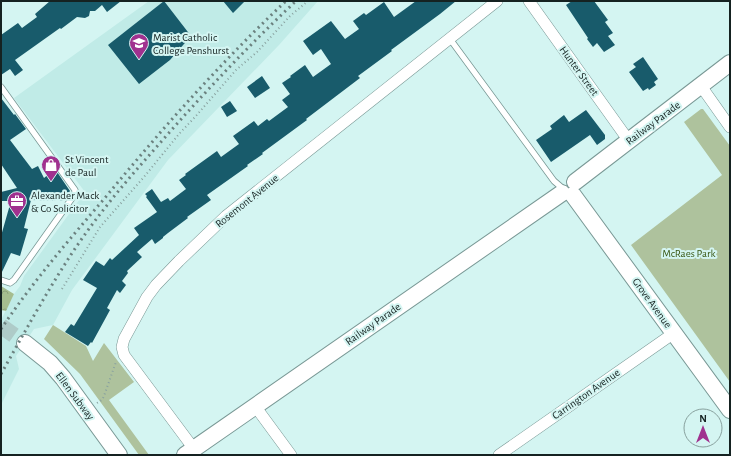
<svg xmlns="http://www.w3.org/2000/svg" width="731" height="456" font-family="'Alegreya Sans',sans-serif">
<defs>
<pattern id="forest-crowns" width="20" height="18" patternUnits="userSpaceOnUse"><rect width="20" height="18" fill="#a5bd8f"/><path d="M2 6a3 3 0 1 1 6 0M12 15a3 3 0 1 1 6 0" fill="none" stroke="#8da27b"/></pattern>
</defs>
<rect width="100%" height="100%" fill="#d4f5f2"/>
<!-- built -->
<path fill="#c0ebe7" d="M149,1H318L279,45L168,160L72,290L53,325L34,329L16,356L19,369L1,405V320L14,294L20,286L24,276L85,192L14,98Z"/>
<!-- forest -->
<path fill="url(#forest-crowns)" d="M1,286L14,294L6,311L1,310Z"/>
<!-- park -->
<path fill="#aec29d" d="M701,109H703L730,146V382L631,245L722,175L684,122Z
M53,325L86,346L93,361L104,343L134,382L109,400L149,455H139L80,374L44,339Z"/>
<!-- building -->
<path fill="#185b6b" d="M50,1H121L107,12L102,5L95,11H90L89,16L85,18L77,17L61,29L60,28L15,60L23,70L15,76L10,69L1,75V35L18,23L22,28L37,17L35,14Z
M164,1L191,36L170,60L139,84L108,45Z
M223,1H245L233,13Z
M416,1H456L440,14L391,50L392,51L358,76L360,78L306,119L307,120L262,153L263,154L247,165L248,166L207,195L211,200L187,217L188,218L168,233L163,237V238L155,244L152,239L137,252L142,257L127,271L128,273L122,281L126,285L120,293L117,290L107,308L110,310L92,343L91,342L88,346L65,332L71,324L74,326L97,288L83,280L96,261L104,266L110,258L112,260L139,235L134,228L157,212L146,197L147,196L145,194L152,189L161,202L168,198L170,201L186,189L179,180L186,175L185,174L217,151L221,157L239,144L233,136L254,121L258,126L267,119L269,121L288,107L282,100L290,94L282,83L291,77L290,76L305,65L313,77L331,64L321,49L313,55L303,41L331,21L345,39L359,29L353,21L364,13L366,15L384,2L394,17Z
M572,1H594L608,20L605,22L613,33L608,36L615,45L604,52L597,43L593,47L587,39L588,38L566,5Z
M643,57L658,79L654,82L656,85L649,90L648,88L643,91L629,72L636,67L633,64Z
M262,76L270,88L255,98L247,87Z
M1,98L14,115L15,114L26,129L10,140L32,169L38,166L44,178L55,169L70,191L63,201L31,200L24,228L28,229L20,256L11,253L1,274V236L11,201H1V192L17,188L1,164Z
M230,101L237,111L227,117L221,107Z
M586,110L605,135V139L597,145L590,135L551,162L536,140L552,129L550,126L564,115L569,122Z"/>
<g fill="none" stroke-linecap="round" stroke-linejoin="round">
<!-- secondary-tunnel -->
<path stroke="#aecbc8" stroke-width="16" stroke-dasharray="16 8" stroke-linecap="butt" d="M1,326L25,343"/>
<!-- lane casing -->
<g stroke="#799895" stroke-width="7">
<path id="lane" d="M450,39L554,181L561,187
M1,87L75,190V194L14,280L10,283L1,280"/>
</g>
<!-- street casing -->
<g stroke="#799895" stroke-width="12">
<path id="street" d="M529,1L629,141
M701,86L730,127
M255,406L291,455
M194,449L124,355L122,347L124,339L147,297L156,285L179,261L226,216L497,1
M499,455L674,333"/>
</g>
<!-- secondary casing -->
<g stroke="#799895" stroke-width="18">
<path id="secondary" d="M575,182L730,63
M573,195L730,410
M25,343L50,363L63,378L119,455
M185,455L562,193"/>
</g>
<!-- path -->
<path stroke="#88a19f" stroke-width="2" stroke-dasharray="1 3" stroke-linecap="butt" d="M62,289L100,227L144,177L179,134L195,117L236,70L257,52L290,16L308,1
M97,403L102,400L104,396L116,362"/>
<!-- lane -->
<use href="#lane" stroke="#fff" stroke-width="5.5"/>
<!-- street -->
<use href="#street" stroke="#fff" stroke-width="11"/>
<!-- secondary -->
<use href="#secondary" stroke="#fff" stroke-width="16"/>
<!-- rail -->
<path stroke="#6b817f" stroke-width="3" stroke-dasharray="2 4" stroke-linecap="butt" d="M1,329C32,283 68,241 104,199C161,130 221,62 286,1
M1,374C22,337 42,300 65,264C92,221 126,181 160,143C203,94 248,46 296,1"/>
</g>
<!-- icons -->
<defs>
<g id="school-pin" transform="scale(1)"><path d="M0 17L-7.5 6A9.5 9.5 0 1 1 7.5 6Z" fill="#a0318f" stroke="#d4f5f2"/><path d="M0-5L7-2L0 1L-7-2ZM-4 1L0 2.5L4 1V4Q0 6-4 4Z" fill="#fff"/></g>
<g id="shop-pin" transform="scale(1)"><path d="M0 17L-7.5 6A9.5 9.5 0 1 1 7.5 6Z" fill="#a0318f" stroke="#d4f5f2"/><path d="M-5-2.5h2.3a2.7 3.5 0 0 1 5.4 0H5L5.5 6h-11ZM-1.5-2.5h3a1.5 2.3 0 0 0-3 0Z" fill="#fff"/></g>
<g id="office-pin" transform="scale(1)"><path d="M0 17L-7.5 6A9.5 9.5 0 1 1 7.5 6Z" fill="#a0318f" stroke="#d4f5f2"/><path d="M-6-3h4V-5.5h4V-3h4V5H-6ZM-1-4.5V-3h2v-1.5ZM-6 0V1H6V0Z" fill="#fff"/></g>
</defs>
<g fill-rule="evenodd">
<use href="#school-pin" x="139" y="43"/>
<use href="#shop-pin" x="51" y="165"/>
<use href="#office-pin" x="17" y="201"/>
</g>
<g text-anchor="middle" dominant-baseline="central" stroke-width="4" stroke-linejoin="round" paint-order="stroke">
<!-- poi labels -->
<g font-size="11" fill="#152221" stroke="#d4f5f2" text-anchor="start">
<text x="153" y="37">Marist Catholic<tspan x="153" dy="13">College Penshurst</tspan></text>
<text x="65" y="159">St Vincent<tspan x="65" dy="13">de Paul</tspan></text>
<text x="31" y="195">Alexander Mack<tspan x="31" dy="13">&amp; Co Solicitor</tspan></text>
</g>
<!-- street labels -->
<g font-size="11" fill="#152221" stroke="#d4f5f2">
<text transform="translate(579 71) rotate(54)">Hunter Street</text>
<text transform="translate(653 123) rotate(-37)">Railway Parade</text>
<text transform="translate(247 201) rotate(-39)">Rosemont Avenue</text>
<text transform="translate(652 303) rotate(54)">Grove Avenue</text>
<text transform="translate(373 324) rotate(-35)">Railway Parade</text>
<text transform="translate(586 394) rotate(-35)">Carrington Avenue</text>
<text transform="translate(75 396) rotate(53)">Ellen Subway</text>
</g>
<!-- park labels -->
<g font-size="11" fill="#395714" stroke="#d4f5f2">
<text x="689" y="253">McRaes Park</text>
</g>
</g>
<!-- border -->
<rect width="731" height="456" fill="none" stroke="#152221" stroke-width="4"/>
<!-- north arrow -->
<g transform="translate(703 428)"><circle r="19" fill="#d4f5f2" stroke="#88a19e"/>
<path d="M0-3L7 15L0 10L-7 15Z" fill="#a0318f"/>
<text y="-6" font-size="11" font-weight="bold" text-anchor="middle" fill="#152221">N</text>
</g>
</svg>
